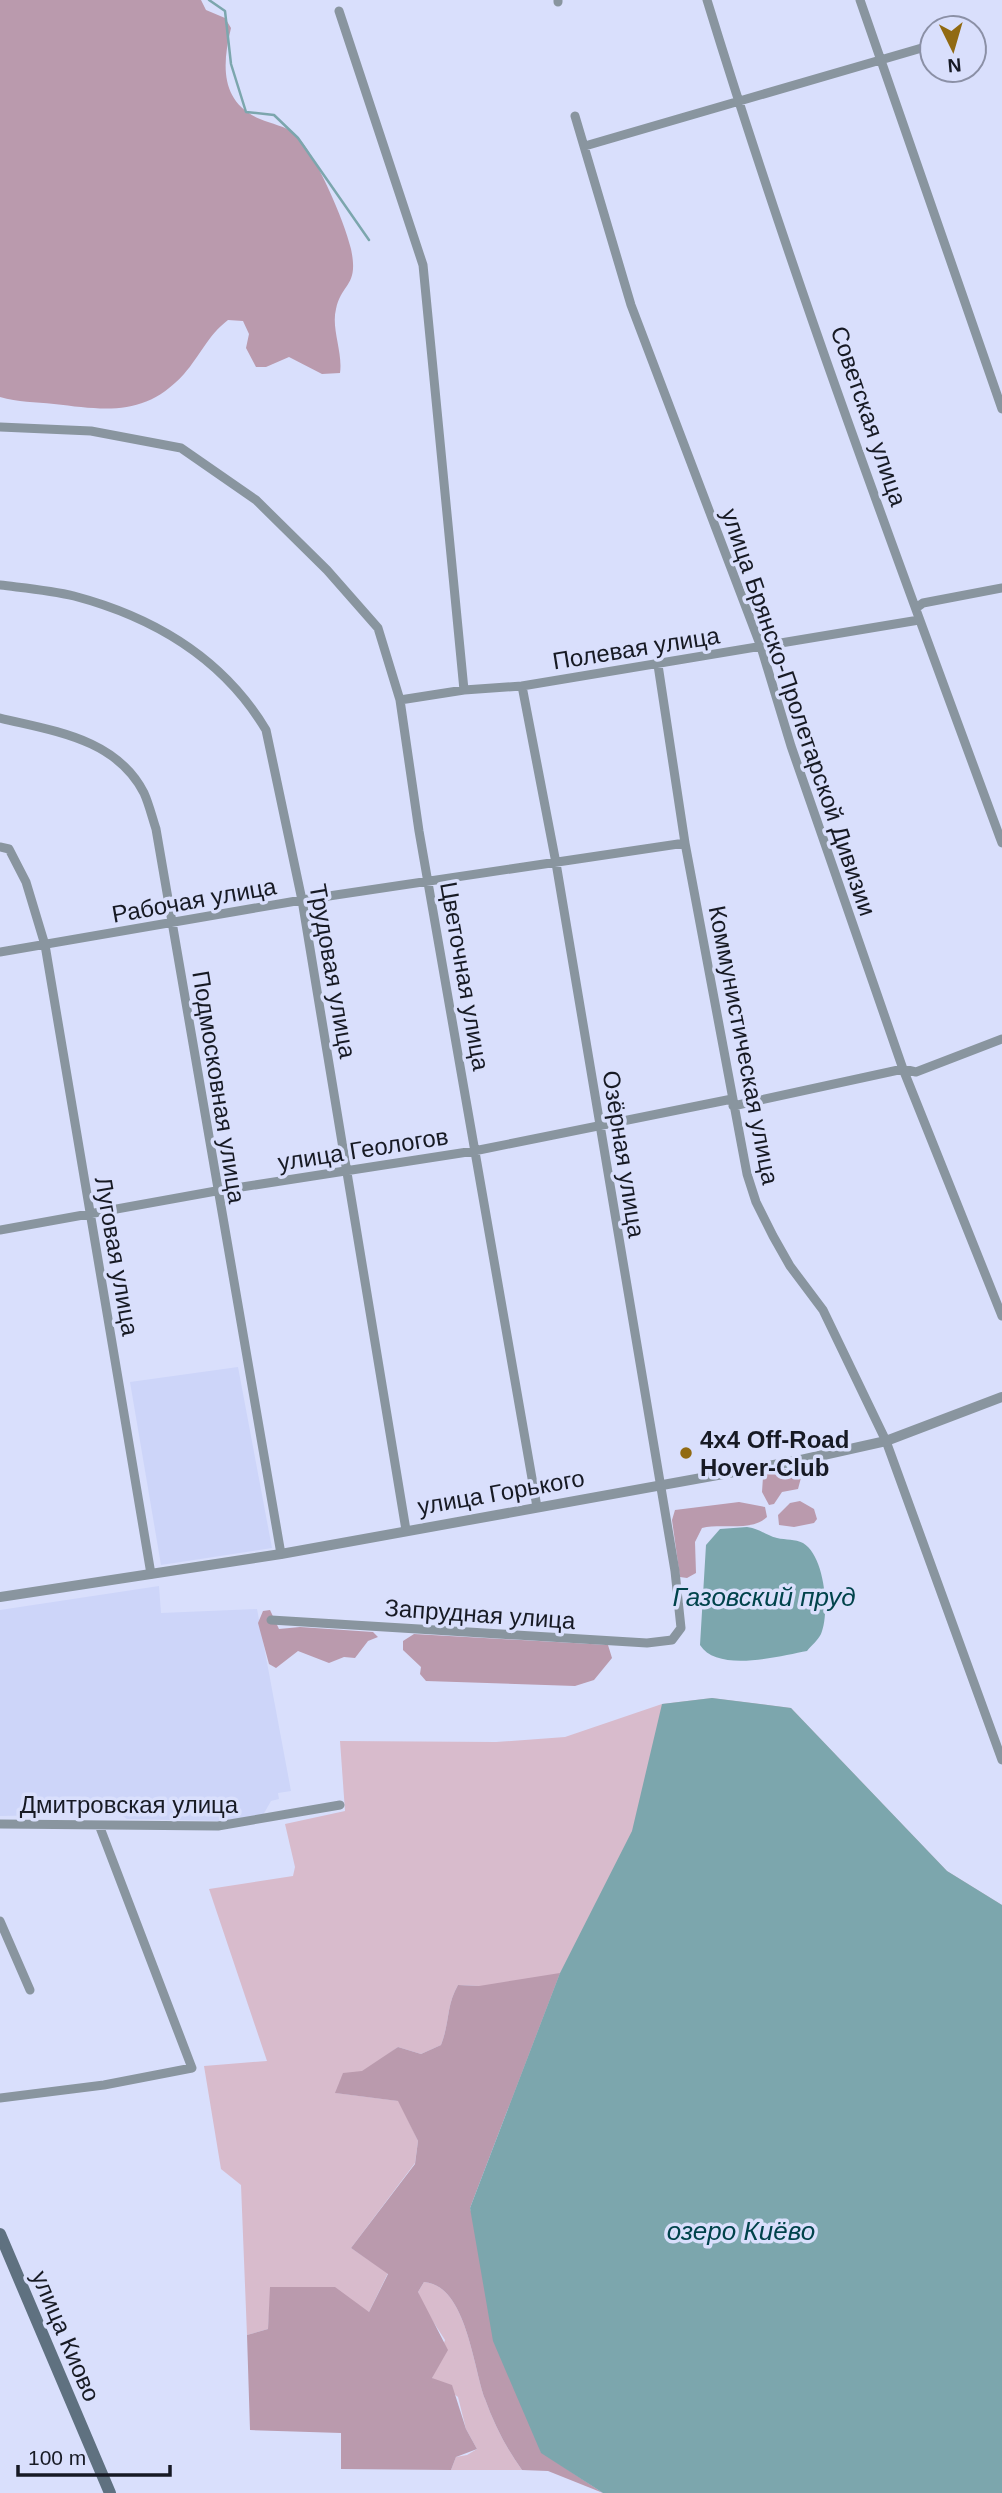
<svg xmlns="http://www.w3.org/2000/svg" width="1002" height="2493" font-family="Arial,sans-serif">
<rect width="100%" height="100%" fill="#d9dffc"/>
<!-- built -->
<path fill="#cdd5f9" d="M238,1367L272,1548L161,1565L130,1382Z
M159,1586L161,1613L257,1609L291,1791L278,1793L279,1799L271,1801L263,1815L223,1821L127,1819L120,1814L0,1816V1610Z"/>
<!-- green -->
<path fill="#d8bbcc" d="M712,1698L791,1708L947,1871L1002,1905L603,2493L479,1986L458,1985C446,2006 450,2022 441,2045L421,2054L398,2047L336,2093L399,2101L418,2141L415,2163L351,2248L388,2273L369,2312L271,2287L268,2329L247,2335L241,2185L221,2169L204,2066L267,2061L209,1889L293,1876L295,1867L285,1824L345,1811L340,1741L496,1742L565,1737L662,1704Z
M424,2282C466,2285 473,2366 485,2399C494,2424 506,2448 522,2470H451L456,2457L467,2455L477,2449L466,2429L458,2397L432,2378L445,2340L421,2303L418,2292Z"/>
<!-- forest -->
<path fill="#ba9aad" d="M0,0H201L206,10L225,18L231,28C222,65 220,102 260,119C271,124 286,126 295,134C316,154 344,220 351,249C359,287 342,282 336,309C331,329 343,352 340,373L322,374L289,357L266,367H256L246,348L249,334L243,321L228,320C208,335 200,356 184,374C145,417 106,410 54,404C35,402 18,402 0,397Z
M794,1468L802,1474L798,1489L782,1492L774,1504L769,1505L762,1492L763,1477L772,1471Z
M800,1501L814,1509L817,1519L814,1523L794,1527L779,1525L778,1515L790,1503Z
M739,1502L765,1507L767,1517C752,1532 721,1523 702,1528L695,1542L696,1573L687,1578L680,1577L672,1520L675,1510Z
M270,1610L279,1629L300,1627L373,1632L378,1637L368,1641L355,1658L344,1657L329,1663L298,1651L276,1668L269,1664L258,1623L263,1611Z
M414,1634L608,1645L612,1658L594,1680L575,1686L426,1681L420,1674L421,1667L403,1650V1641Z
M560,1973L470,2208L541,2452L603,2493L548,2471L522,2470C506,2448 494,2424 485,2399C473,2366 466,2285 424,2282L418,2292L448,2350L432,2378L452,2385L466,2429L477,2449L456,2457L451,2470L341,2469V2433L250,2430L247,2335L268,2329L270,2287H335L369,2312L388,2274L351,2248L415,2164L418,2141L398,2101L335,2093L343,2073L362,2071L398,2047L421,2054L441,2045C450,2022 446,2006 458,1985L479,1986Z"/>
<!-- water -->
<path fill="#7ca6ad" d="M747,1527C761,1529 765,1535 777,1538C786,1540 795,1539 803,1543C825,1556 830,1613 821,1634C818,1640 811,1646 807,1651C780,1656 717,1673 700,1645L706,1545L720,1529Z
M712,1698L791,1708L947,1871L1002,1905V2493H603L541,2453L493,2341L470,2208L560,1973L632,1831L662,1704Z"/>
<g fill="none" stroke-linecap="round" stroke-linejoin="round">
<!-- stream -->
<path stroke="#7ca6ad" stroke-width="2.5" d="M209,0L225,11L231,64L246,112L274,115L298,138L369,240"/>
<!-- minor -->
<path stroke="#89959f" stroke-width="9" d="M707,0C794,284 899,564 1002,843
M860,0L1002,409
M558,2V0
M339,11L423,265L464,690
M575,116L631,305L761,647L791,746L903,1069L1002,1316
M585,146L932,45
M0,427L91,431L181,448L256,500L327,570L378,628L400,700L419,831L537,1507
M0,585C24,588 50,590 74,596C153,617 223,658 266,730L302,900L406,1530
M916,608L923,603L1002,588
M658,665L685,843L747,1174L756,1202L773,1236L790,1266L823,1310L886,1441L1002,1760
M400,700L464,690L522,686L919,620
M0,718C53,731 116,738 144,793C149,804 152,817 156,829L281,1554
M0,847L9,849L26,882L45,945L151,1574
M0,952L302,900L685,843
M733,1106L903,1069L916,1072L1002,1039
M0,1230L216,1191L474,1151L732,1099
M271,1620L647,1643L672,1640L681,1628L675,1571L556,863L522,686
M0,1824L218,1826L340,1805
M0,1921L30,1990
M0,2098L104,2085L192,2068L99,1825"/>
<!-- tertiary -->
<path stroke="#89959f" stroke-width="10" d="M0,1597L281,1554L801,1460L886,1441L1002,1397"/>
<!-- secondary -->
<path stroke="#5f7180" stroke-width="12" d="M0,2234L110,2493"/>
</g>
<!-- markers -->
<circle fill="#916a12" stroke="#d9dffc" stroke-width="2.5" cx="686" cy="1453" r="7"/>
<g text-anchor="middle" dominant-baseline="central" stroke-width="7" stroke-linejoin="round" paint-order="stroke">
<!-- street labels -->
<g font-size="24" fill="#171a24" stroke="#d9dffc">
<text transform="translate(869 416) rotate(71)">Советская улица</text>
<text transform="translate(636 648) rotate(-9)">Полевая улица</text>
<text transform="translate(799 712) rotate(71)">улица Брянско-Пролетарской Дивизии</text>
<text transform="translate(194 900) rotate(-10)">Рабочая улица</text>
<text transform="translate(333 971) rotate(80)">Трудовая улица</text>
<text transform="translate(465 976) rotate(80)">Цветочная улица</text>
<text transform="translate(744 1045) rotate(79)">Коммунистическая улица</text>
<text transform="translate(219 1087) rotate(81)">Подмосковная улица</text>
<text transform="translate(363 1149) rotate(-9)">улица Геологов</text>
<text transform="translate(624 1154) rotate(81)">Озёрная улица</text>
<text transform="translate(117 1256) rotate(80)">Луговая улица</text>
<text transform="translate(501 1492) rotate(-10)">улица Горького</text>
<text transform="translate(480 1614) rotate(4)">Запрудная улица</text>
<text x="129" y="1804">Дмитровская улица</text>
<text transform="translate(66 2336) rotate(67)">улица Киово</text>
</g>
<!-- poi labels -->
<g font-size="24" font-weight="bold" fill="#171a24" stroke="#d9dffc" text-anchor="start">
<text x="700" y="1439">4x4 Off-Road<tspan x="700" dy="28">Hover-Club</tspan></text>
</g>
<!-- water labels -->
<g font-size="26" font-style="italic" fill="#00434b" stroke="#d9dffc">
<text x="764" y="1597">Газовский пруд</text>
<text x="741" y="2231">озеро Киёво</text>
</g>
</g>
<!-- north arrow -->
<g transform="translate(953 49) rotate(175)"><circle r="33" fill="#d9dffc" stroke="#8b90a6" stroke-width="2"/>
<path d="M0-5L12 26L0 18L-12 26Z" fill="#916a12"/>
<text y="-10" font-size="19" font-weight="bold" text-anchor="middle" fill="#171a24">N</text>
</g>
<!-- scale -->
<path d="M18 2465v10h152v-10" fill="none" stroke="#171a24" stroke-width="3.5"/>
<text x="28" y="2465" font-size="21" fill="#171a24" stroke="#d9dffc" stroke-width="5" paint-order="stroke">100 m</text>
</svg>
